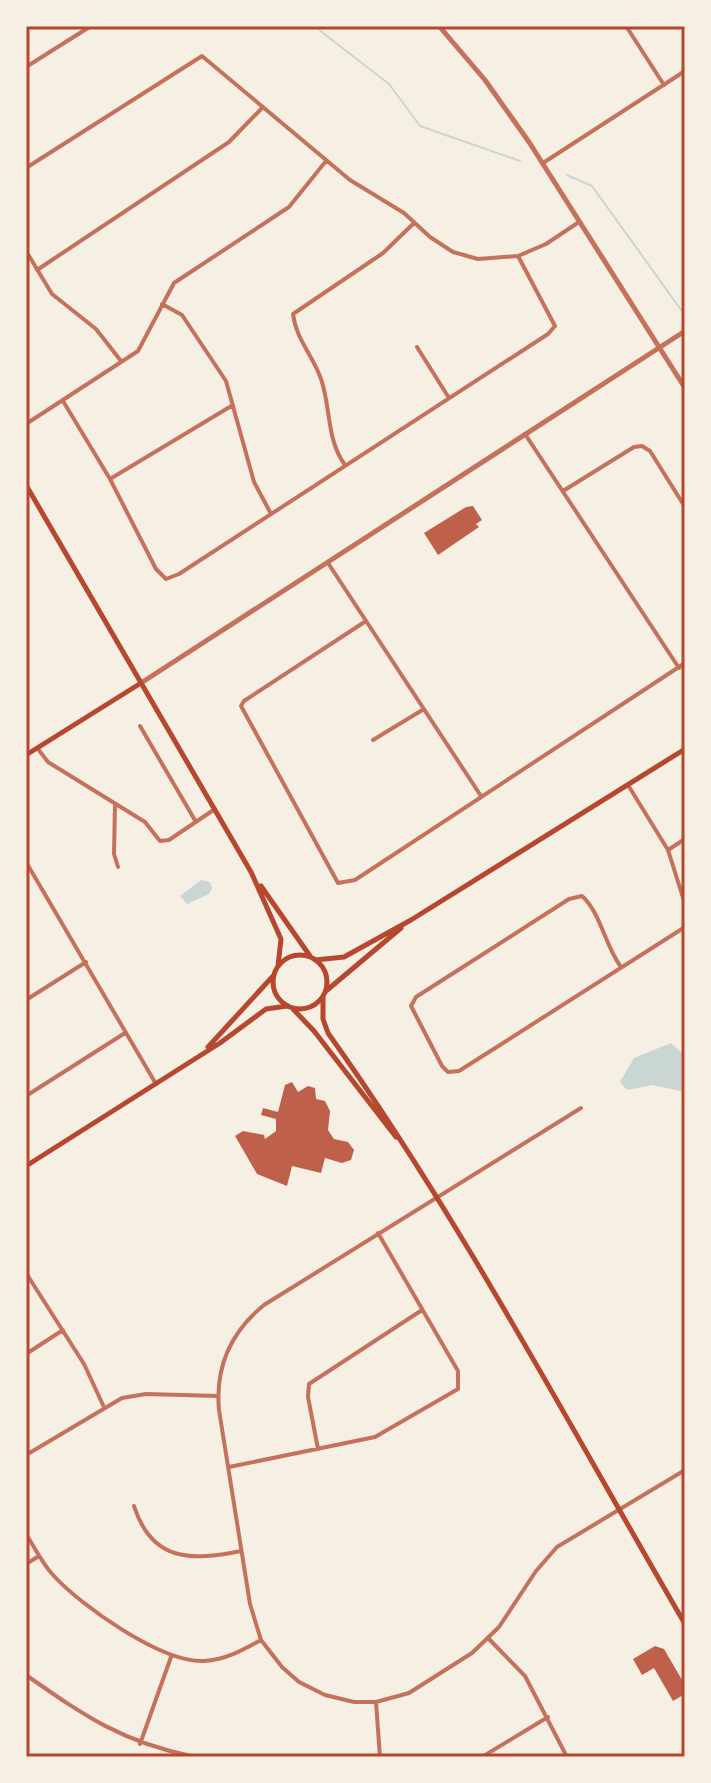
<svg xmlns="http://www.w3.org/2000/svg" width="711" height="1783" font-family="Mulish,sans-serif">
<rect width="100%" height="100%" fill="#f6efe4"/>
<!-- water -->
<path fill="#c9d6d2" d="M201,880L210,882L212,888L209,894L187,904L180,896Z
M671,1043L685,1056V1092L652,1085L627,1090L620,1082L634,1058Z"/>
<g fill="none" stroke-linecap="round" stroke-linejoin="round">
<!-- stream -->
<path stroke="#c9d6d2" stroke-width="2" d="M314,26L389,84L420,126L520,161
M567,175L592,186L684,314"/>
</g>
<!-- building -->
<path fill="#bf614a" d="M473,506L482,520L476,524L479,527L438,555L424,533L466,507Z
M292,1082L298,1092L308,1086L315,1088L316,1099L325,1101L330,1111L328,1130L334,1139L348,1142L354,1150L351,1160L342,1163L325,1158L321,1173L292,1166L287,1186L257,1174L235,1136L243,1131L264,1135L265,1139L276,1131V1119L261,1115L263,1108L278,1112L285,1085Z
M655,1646L664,1649L685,1685V1694L673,1701L654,1668L642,1675L633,1659Z"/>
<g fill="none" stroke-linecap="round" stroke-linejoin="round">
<!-- minor -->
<path stroke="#c5725c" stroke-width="4" d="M626,26L664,85
M26,67L91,26
M543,163L685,71
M26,168L202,56L350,180L404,213L430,237L453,252L478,259L518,256L546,244L579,222
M26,251L52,294L96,329L121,361
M37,270L229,142L263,107
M162,304L182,315L226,381L254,482L270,512
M417,347L449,398
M63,401L110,479L156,569L166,579L179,574L548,334L555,326L518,256
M26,424L138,351L174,283L289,207L326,161
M525,434L679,668
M345,465C326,439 331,407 321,379C313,356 296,339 293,314L383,253L414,223
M110,479L233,405
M563,491L634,447L642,446L650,451L685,507
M328,563L481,796
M366,621L244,701L241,706L338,883L355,880L685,663
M140,726L196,822
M373,740L424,709
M38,749L48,762L145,822L160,841L169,840L215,809
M628,785L668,850L685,904
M115,806L114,854L118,867
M668,850L685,839
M26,862L156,1084
M621,967C605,946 601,913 582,896L569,899L416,997L411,1006L442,1066L448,1072L459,1071L685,927
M26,1000L86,962
M26,1096L125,1033
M581,1108L264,1305C231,1332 215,1367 219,1410L250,1604L261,1640L282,1667L299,1682L325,1695L354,1702H376L409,1693L472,1653L499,1627L536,1571L557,1547L685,1470
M26,1273L84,1364L103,1405
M26,1354L63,1330
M318,1449L308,1397L309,1384L422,1310
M26,1455L122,1398L146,1394L218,1396
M229,1467L375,1437L458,1389V1371L378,1233
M134,1506C152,1562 191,1561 241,1551
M26,1534C35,1548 42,1563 53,1575C81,1606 162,1663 204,1661C225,1660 243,1650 261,1640
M26,1564L39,1556
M489,1639L525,1676L567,1757
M26,1675C86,1717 122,1742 195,1757
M376,1702L380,1757
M140,1744L171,1657
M482,1757L548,1717"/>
<!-- tertiary -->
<path stroke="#c5725c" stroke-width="5" d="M439,26L485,80L529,142L685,388
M141,683L685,331"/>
<!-- secondary -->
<path stroke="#b5482f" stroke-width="5" d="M26,485L251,872L281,939L278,966
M26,755L141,683
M261,886L310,956
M273 982a27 27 0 1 1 54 0a27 27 0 1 1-54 0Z
M315,960L344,957L411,920L685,749
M326,991L401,928
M323,997V1019L328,1033C461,1220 569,1425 685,1624
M293,1009L314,1031L396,1137
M208,1047L274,975
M26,1166L220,1043L266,1009L287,1006"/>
</g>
<!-- border -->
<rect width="711" height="1783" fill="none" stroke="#f6efe4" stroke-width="56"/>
<rect x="28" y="28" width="655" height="1727" fill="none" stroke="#b5482f" stroke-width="3"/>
</svg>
